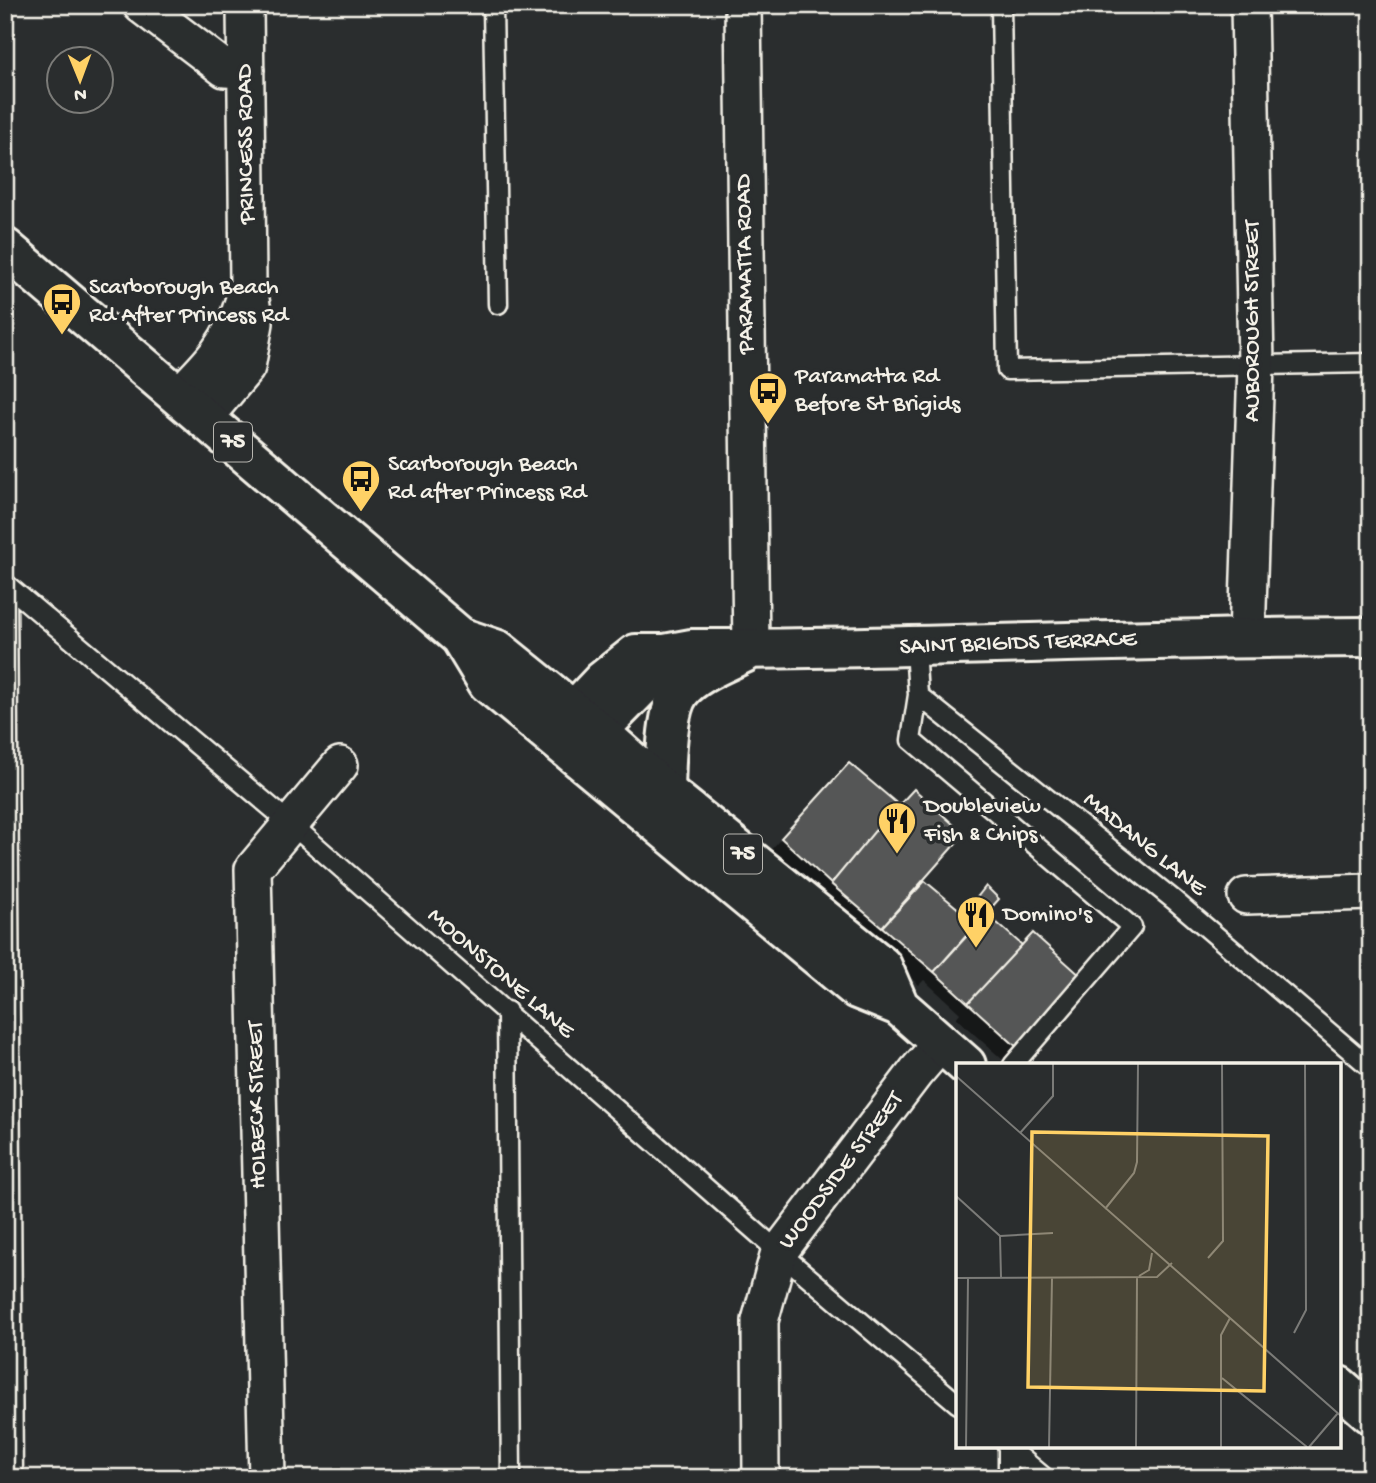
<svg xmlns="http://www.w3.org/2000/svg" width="1376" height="1483" font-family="'Gochi Hand',sans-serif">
<rect width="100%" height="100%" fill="#2a2d2e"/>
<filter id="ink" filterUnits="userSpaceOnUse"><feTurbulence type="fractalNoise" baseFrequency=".0143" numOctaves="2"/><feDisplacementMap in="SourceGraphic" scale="14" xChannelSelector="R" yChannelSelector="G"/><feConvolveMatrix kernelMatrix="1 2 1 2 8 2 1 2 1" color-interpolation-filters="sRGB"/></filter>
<g filter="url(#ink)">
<!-- shadow -->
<path fill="#0007" d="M835,779L899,807L922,881L960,913L986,889L971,929L1017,1047L1003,1060L956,1018L960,1013L924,980L919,985L768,853Z"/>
<!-- building -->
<path fill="#555756" stroke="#f4f1e8" stroke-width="2" d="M849,763L900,806L874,832L831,884L781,838Z
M914,789L964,834L882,927L831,884L874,832Z
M925,881L961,911L968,902L971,905L986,886L999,899L934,972L882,927Z
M987,914L1022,945L968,1003L934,972Z
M1033,933L1082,977L1018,1048L968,1003Z"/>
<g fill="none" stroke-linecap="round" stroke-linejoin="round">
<!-- lane casing -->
<g stroke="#f4f1e8" stroke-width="23">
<path id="lane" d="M493,5L498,304
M1001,5L1007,370L1371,363
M7,585L291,824L779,1252L958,1404
M7,585L13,1478
M915,648L918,695L1174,900L1371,1068
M918,695L911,740L1132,927L1013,1065
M507,1011L511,1478
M1007,1446L1045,1478
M1008,1447V1478"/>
</g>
<!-- street casing -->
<g stroke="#f4f1e8" stroke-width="40">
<path id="street" d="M141,5L225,69L246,70
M743,5L751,649
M179,395C209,365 232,342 244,299
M204,418L247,367L255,323L248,282L245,5
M1247,637L1256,365L1249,5
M1246,896L1371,892
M267,1478L253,869L340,765
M761,1478L760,1321L779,1252L916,1072L941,1043"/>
</g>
<!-- secondary casing -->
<g stroke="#f4f1e8" stroke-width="44">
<path id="secondary" d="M552,734L602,681L636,654H665L692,649C918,649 1144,637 1371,637
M576,753L654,674L665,654
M665,791C666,766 665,712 680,692C695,673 725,663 746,652"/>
</g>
<!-- primary casing -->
<g stroke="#f4f1e8" stroke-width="44">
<path id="primary" d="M5,248L460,637L488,683L857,989L899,1006L966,1065
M460,637L498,650L597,730L665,791L882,966L899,1006
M1339,1386L1371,1414"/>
</g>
<!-- lane -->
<use href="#lane" stroke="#2a2d2e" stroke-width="18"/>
<!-- street -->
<use href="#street" stroke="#2a2d2e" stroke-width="35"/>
<!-- secondary -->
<use href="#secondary" stroke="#2a2d2e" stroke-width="38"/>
<!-- primary -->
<use href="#primary" stroke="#2a2d2e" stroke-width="38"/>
</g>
</g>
<!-- icons -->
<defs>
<g id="bus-pin" transform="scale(2.0125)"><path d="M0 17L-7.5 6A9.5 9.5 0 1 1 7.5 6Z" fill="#ffd166" stroke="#2a2d2e"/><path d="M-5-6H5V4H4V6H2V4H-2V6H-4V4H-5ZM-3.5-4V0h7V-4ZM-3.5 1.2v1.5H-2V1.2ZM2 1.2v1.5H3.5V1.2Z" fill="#111"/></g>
<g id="restaurant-pin" transform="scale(2.0125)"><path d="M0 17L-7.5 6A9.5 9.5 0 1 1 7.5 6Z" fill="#ffd166" stroke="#2a2d2e"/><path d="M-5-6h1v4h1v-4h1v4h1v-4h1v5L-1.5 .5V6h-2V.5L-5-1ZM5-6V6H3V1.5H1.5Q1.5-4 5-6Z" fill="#111"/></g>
</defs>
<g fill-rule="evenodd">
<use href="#bus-pin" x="62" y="302"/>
<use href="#bus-pin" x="768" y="391"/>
<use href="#bus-pin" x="361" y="479"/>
<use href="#restaurant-pin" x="897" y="821"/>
<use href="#restaurant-pin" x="976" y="915"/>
</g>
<g text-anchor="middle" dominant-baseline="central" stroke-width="7" stroke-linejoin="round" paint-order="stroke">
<!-- shield labels -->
<g fill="#2a2d2e" stroke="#b7b6b0" stroke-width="2">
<rect x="214" y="422.5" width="38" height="39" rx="5"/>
<rect x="724" y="834.5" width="38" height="39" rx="5"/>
</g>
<g font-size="23" font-weight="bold" fill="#f4f1e8">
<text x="233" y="442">75</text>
<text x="743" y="854">75</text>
</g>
<!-- street labels -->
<g font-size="24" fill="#f4f1e8" stroke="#2a2d2e">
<text transform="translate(247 144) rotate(-91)">PRINCESS ROAD</text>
<text transform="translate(746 264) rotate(-91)">PARAMATTA ROAD</text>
<text transform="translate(1253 321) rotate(-90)">AUBOROUGH STREET</text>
<text transform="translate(1018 644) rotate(-2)">SAINT BRIGIDS TERRACE</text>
<text transform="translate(1144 845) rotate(39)">MADANG LANE</text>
<text transform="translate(500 974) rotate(41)">MOONSTONE LANE</text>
<text transform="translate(258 1105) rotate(-91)">HOLBECK STREET</text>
<text transform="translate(842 1171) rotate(-53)">WOODSIDE STREET</text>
</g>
<!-- poi labels -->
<g font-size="24" fill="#f4f1e8" stroke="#2a2d2e" text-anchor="start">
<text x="89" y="288">Scarborough Beach<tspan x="89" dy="28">Rd After Princess Rd</tspan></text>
<text x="795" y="377">Paramatta Rd<tspan x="795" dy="28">Before St Brigids</tspan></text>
<text x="388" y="465">Scarborough Beach<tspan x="388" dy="28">Rd after Princess Rd</tspan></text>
<text x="924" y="807">Doubleview<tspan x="924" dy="28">Fish &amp; Chips</tspan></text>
<text x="1003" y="915">Domino's</text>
</g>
</g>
<!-- overview -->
<g transform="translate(956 1063)">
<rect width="385" height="385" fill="#2a2d2e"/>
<path fill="none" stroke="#7b7b78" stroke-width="2" d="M0,13L385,353M64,70L97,33V1M0,133L44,173L45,214M149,146L178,110L181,99L182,1M44,173L97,170M252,195L267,178L266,1M183,213L193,207L196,190M0,215L201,214L216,200M338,270L350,247L349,1M266,315L351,384M10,384L12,215M93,384L96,215M180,384L181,214M265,384V272L274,255M353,384L382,350"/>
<path fill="#ffd166" fill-opacity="0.15" stroke="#ffd166" stroke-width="3.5" d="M76,69L312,73L308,328L72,324Z"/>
<rect width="385" height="385" fill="none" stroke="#f4f1e8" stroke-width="3.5"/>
</g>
<!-- margin -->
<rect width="1376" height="1483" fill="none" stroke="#2a2d2e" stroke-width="28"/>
<rect x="14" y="14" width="1348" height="1455" fill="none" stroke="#f4f1e8" stroke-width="2.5" filter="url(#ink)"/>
<!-- north arrow -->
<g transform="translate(80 80) rotate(179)"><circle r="33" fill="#2a2d2e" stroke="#7b7b78" stroke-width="2"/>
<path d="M0-5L12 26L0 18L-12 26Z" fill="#ffd166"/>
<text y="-10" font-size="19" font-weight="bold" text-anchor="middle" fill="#f4f1e8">N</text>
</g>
</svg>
